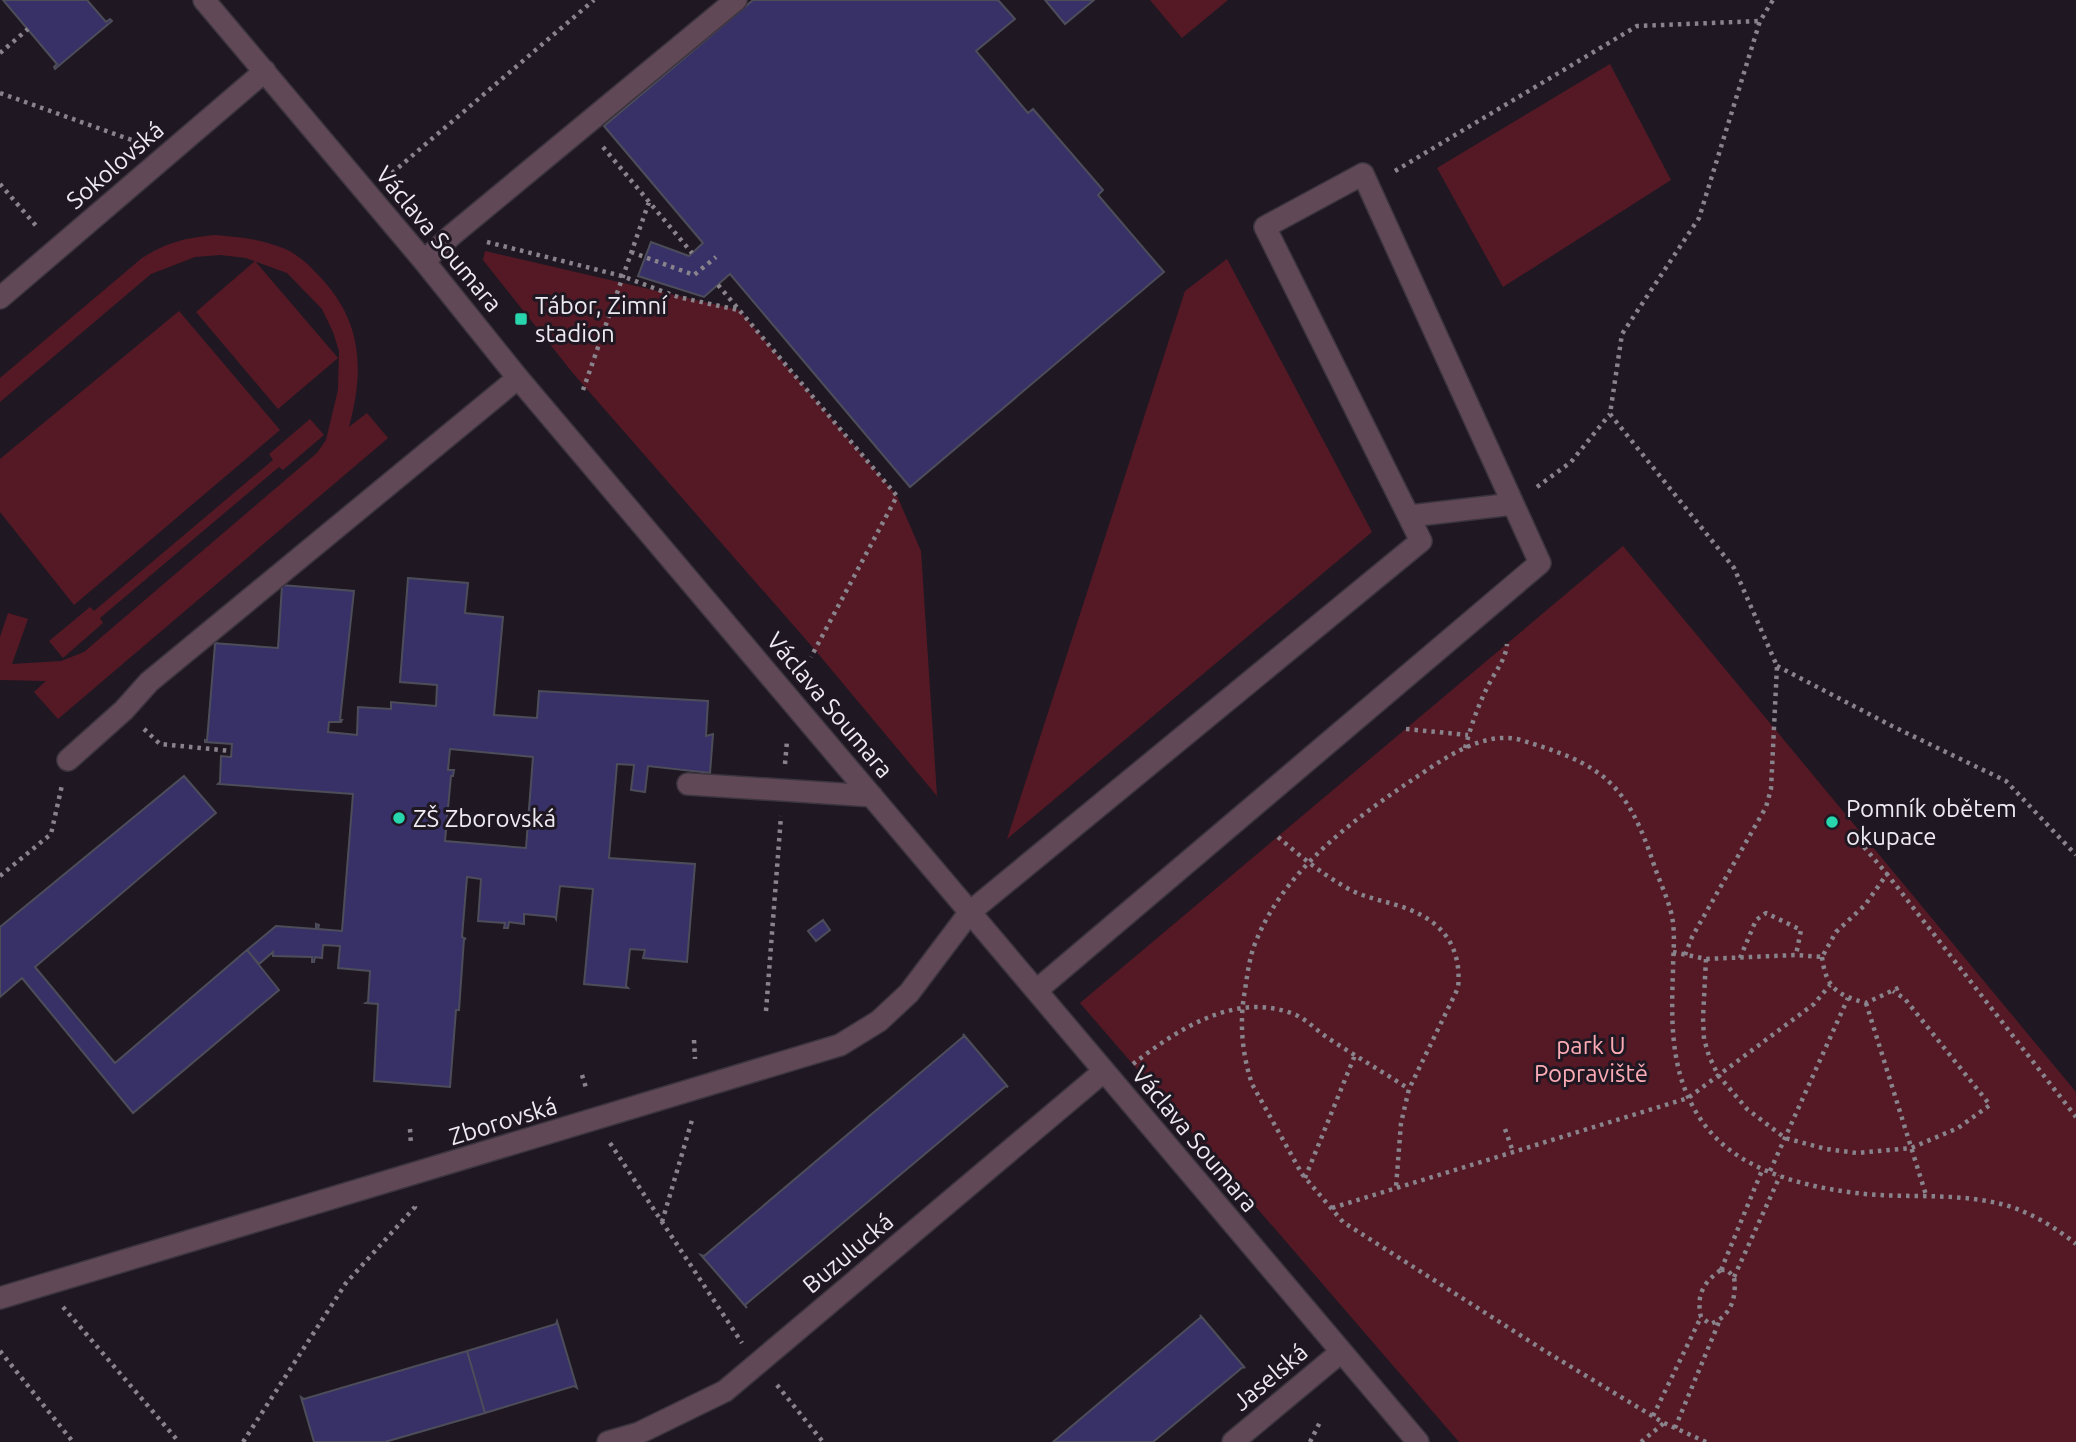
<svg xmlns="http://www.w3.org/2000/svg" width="2076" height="1442" font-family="Ubuntu,sans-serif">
<rect width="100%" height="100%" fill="#1f1822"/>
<!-- green -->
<path fill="#551925" d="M1150,0H1228L1182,38Z
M1610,64L1671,180L1503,287L1437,168Z
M215,235C238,237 261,239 283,248C298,254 310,266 321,278C363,323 364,371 349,427L367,413L388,438L58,719L34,692L46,681L0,680V637L8,613L28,619L12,664L61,661L84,652L317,453L326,440L338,390L339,351L333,332L322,309L287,273L246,258L220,255L195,257L151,274L0,402V378L142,258C168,242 185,238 215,235Z
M485,251L739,310L897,496L921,551L937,796L815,650L572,372L483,260Z
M1227,259L1372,532L1007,839L1185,291Z
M255,261L338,358L278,409L196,312Z
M179,311L280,430L74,605L0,512V459Z
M310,419L324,435L283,470L279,467L100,618L103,623L63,658L49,641L90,607L94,611L273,460L269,454Z
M1623,546L2076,1092V1442H1459L1080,1003Z"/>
<!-- building -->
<path fill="#373167" stroke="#4d4d5a" stroke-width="2" fill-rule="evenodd" d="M3,0H87L106,22L110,19L112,21L55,69L54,67L57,64Z
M753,0H998L1015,19L976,51L1028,113L1033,109L1103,190L1098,195L1164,272L910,487L730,274L704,297L638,276L651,242L689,256L703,243L604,126Z
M1045,0H1094L1065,24Z
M408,578L468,583L465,613L503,617L494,715L537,718L539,691L708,701L706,736L713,734L710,773L648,766L645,792L631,790L634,765L617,764L609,858L695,864L687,962L643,958L645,950L630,949L626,986L628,988L584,984L593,889L560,886L556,919L555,917L524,914V924L509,922L508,928H504L505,923L478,921L481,879L467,877L462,937L466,939H464L459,1010H456L450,1087L374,1081L378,1004L366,1003L368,1002L370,971L338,968L340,946L323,945L322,958L315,957L314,962H312V957L273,956V952L259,964L247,950L276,926L316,929V924L319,925L318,929L342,931L353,794L218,784L220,782L221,756L231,757L232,744L205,742V740L207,741L215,644L213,643L278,648L282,585L354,591L340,720H342L341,722H329L328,732L357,735L358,707L391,709V702L436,706L437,685L400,682ZM450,749L533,757L526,848L445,841L451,776H453L454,770H448Z
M184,776L216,813L35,967L115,1063L247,950L279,990L133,1113L22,978L0,997V927Z
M823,920L830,930L816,941L808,931Z
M963,1034L1008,1087L1006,1086L745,1305L747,1308L701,1255L704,1256L964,1036Z
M1200,1315L1245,1368L1243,1367L1153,1442H1053L1201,1317Z
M557,1321L577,1388L574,1386L485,1413L467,1351L556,1324Z
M467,1351L485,1413L385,1442H314L301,1397L304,1399Z"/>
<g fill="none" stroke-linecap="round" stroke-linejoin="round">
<!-- minor casing -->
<g stroke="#3c353f" stroke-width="24">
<path id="minor" d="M204,0L424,261L518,378L1418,1442
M424,261L452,235L736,0
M0,298L265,71
M1410,516L1513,504
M68,760L124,710L149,682L518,378
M688,784L872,796
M0,1298L840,1045L879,1021L909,993L970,912L1421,541L1265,227L1363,174L1540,563L1037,990
M608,1442L639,1433L725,1391L1103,1072
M1233,1442L1341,1352"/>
</g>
<!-- path -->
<path stroke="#89838c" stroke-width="4.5" stroke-dasharray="3.5 5" stroke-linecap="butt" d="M0,53L28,29
M0,93L140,143
M603,147L692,253
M1395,171L1637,26L1760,21
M392,173L594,0
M0,184L38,228
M487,242L622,276L678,297L738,310
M631,252L694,275L716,257
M718,285L897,496L811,657
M583,390L649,202
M1537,487L1571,462L1610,414
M1777,666L1892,726L2006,781L2076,855
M144,729L160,744L231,751
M1406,729L1468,735
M1465,748C1471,726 1478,705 1489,684C1496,670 1506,659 1507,644
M785,764L787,741
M1278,837C1300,856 1322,874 1347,888C1366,899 1388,901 1408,909C1445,923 1462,950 1458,988L1409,1089L1401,1123L1396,1187
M1864,847L1887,874
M0,876L51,834L62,785
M1673,952L1706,959L1796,955L1822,957L1836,932L1865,905L1887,874L2076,1117
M1685,955L1692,937L1766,807L1771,789L1777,666L1734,568L1610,414L1622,334L1699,218L1760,21L1773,0
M1822,957C1826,988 1837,995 1866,1003L1900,987
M1740,958L1756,920L1766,913L1801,930L1796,955
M1706,959L1703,1018L1704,1039L1709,1056L1718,1075L1747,1109L1785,1138L1826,1149L1857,1153L1911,1148L1958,1128L1990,1105L1905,999L1893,991
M1866,1003L1926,1195
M766,1011L781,816
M694,1040L695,1059
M1133,1064C1178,1029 1237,990 1296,1015C1309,1021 1319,1033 1331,1040C1357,1057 1383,1072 1409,1089
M582,1075L587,1091
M410,1129L411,1145
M1505,1129L1513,1152
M610,1143L742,1343
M1770,1171L1848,998
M1305,1178L1355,1055
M1332,1208L1688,1098L1814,1004L1830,985
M662,1222L692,1120
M1721,1270H1727L1734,1277C1737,1297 1731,1317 1710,1324L1701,1317C1696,1296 1703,1282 1721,1270Z
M1721,1270L1763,1168
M1734,1277L1780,1176
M63,1307L179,1442
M0,1351L73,1442
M777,1385L823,1442
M1653,1416L1701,1317
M1675,1428L1719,1322
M243,1442L346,1283L415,1207L414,1203
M1310,1442L1320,1422
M1641,1442L1664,1423
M1706,1442L1664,1423L1545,1351L1343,1222L1302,1174L1252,1084C1242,1054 1239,1022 1245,990C1247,976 1249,962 1253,949C1280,873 1351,821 1415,778C1443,759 1481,732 1517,739C1603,764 1627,782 1655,868C1661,885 1671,905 1673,923C1675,939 1673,955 1673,971C1671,1025 1670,1078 1704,1124C1739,1172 1808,1188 1865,1194C1908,1198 1953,1193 1997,1203C2025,1209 2054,1226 2076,1244"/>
<!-- minor -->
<use href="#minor" stroke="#614857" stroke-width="21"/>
</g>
<!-- markers -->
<g fill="#29d5ad" stroke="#1f1822" stroke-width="2.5">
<rect x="514" y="312" width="14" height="14" rx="3.5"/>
<circle cx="399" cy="818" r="7"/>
<circle cx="1832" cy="822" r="7"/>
</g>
<g text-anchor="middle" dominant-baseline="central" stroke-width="6" stroke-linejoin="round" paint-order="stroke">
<!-- street labels -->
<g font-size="24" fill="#eeeaf1" stroke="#1f1822">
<text transform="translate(115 165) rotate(-41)">Sokolovská</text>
<text transform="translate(439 239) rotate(50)">Václava Soumara</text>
<text transform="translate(830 705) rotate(50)">Václava Soumara</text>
<text transform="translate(503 1121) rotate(-17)">Zborovská</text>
<text transform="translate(1195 1139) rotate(50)">Václava Soumara</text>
<text transform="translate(848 1253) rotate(-40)">Buzulucká</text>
<text transform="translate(1270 1377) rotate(-40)">Jaselská</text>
</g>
<!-- poi labels -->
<g font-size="24" fill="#eeeaf1" stroke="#1f1822" text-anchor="start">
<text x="535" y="305">Tábor, Zimní<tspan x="535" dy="28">stadion</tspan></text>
<text x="1846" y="808">Pomník obětem<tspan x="1846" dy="28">okupace</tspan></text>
<text x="413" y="818">ZŠ Zborovská</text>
</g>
<!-- park labels -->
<g font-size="24" fill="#fdabb5" stroke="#1f1822">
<text x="1591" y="1045">park U<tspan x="1591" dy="28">Popraviště</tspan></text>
</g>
</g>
</svg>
